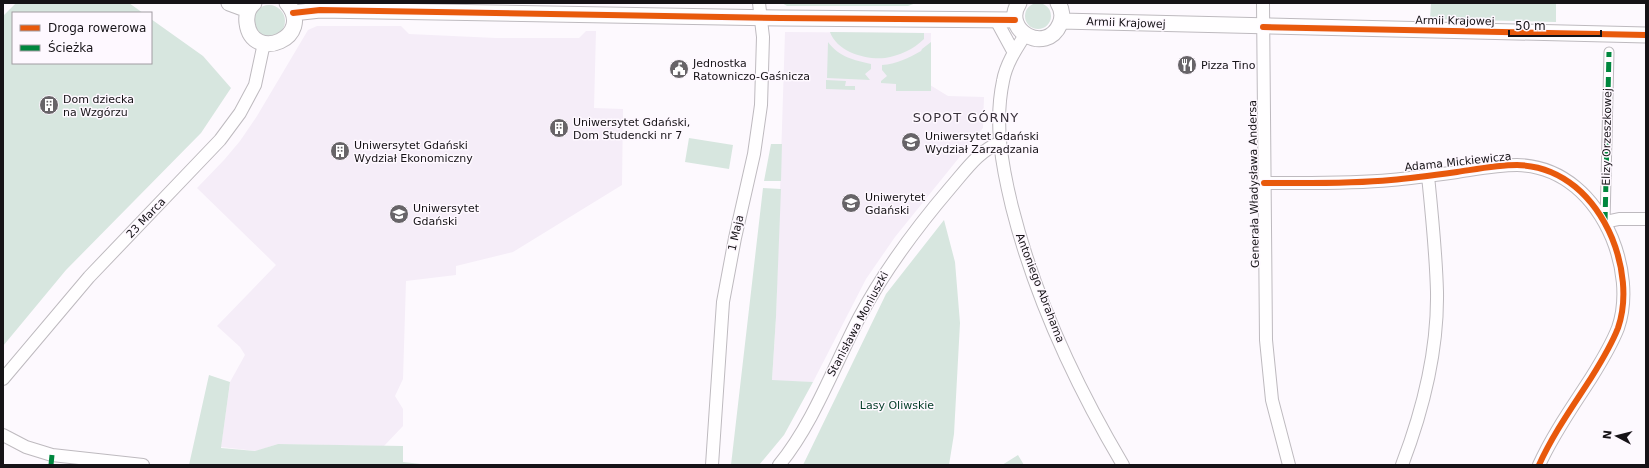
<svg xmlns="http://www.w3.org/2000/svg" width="1649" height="468" font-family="'DejaVu Sans',sans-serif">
<rect width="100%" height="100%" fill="#fdf9fe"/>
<!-- built -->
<path fill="#f5edf8" d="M317,26H401L409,34L496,38H579L586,31H596L594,108L623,109L622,185L513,252L456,266V275L406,281L403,379L395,396L403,409V426L384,446L278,444L256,451L221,447L230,382L245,355L240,347L217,326L276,265L197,188L224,160L240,141L257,116L308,30Z
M785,32L931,33L930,85L948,96L984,97L983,128L895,237L866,279L813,382L772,381L776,317Z"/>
<!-- green -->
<path fill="#d7e6df" d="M1025 16a13 13 0 1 1 26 0a13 13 0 1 1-26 0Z
M16,3H129L143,13H13V63H151V19L203,56L231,88L201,133L66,270L3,346V16Z
M782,3H916L908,6H787Z
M1431,3H1556V22L1430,19Z
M253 21a16 16 0 1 1 32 0a16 16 0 1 1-32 0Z
M830,32L924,33V39C914,49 899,56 885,58C866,60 837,52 830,32Z
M828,42C839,57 854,60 871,64V69L865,74L870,80L827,78Z
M931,42V91H896V84L881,83V81L887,76L882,70V65C896,64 909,58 921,51L922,49Z
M826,80L846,81L845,86H855V90L826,89Z
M689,138L733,145L729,169L685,162Z
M771,144H782L781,181H764Z
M763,188L781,189L776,317L772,380L813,382L784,435L759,465H731Z
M944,220L955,262L960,323L954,434L949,465H803L886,294Z
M209,375L230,382L221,448L255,451L278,444L403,446V462L430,465H189Z
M1018,455L1024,465H1002Z"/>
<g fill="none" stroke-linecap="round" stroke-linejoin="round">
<!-- pedestrian casing -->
<g stroke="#bebabf" stroke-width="11">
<path id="pedestrian" d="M1605,222L1609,52"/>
</g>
<!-- minor casing -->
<g stroke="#bebabf" stroke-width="14">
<path id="minor" d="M1263,3L1266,340L1272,400L1289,465
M996,20L1014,53
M1025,35C1016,49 1006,64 1003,81C994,123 1002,166 1012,207C1035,298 1075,384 1123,465
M1264,183C1307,183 1349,184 1391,180C1413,178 1435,175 1457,172C1477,169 1497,165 1517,165C1563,166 1595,198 1612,238C1623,265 1628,299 1618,328C1611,346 1601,362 1591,378C1573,406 1553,434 1539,465
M1605,222L1619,219H1646
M3,379L89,277L220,140L240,113L255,85L264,43
M3,435L26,447L52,455L143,465
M712,465L723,302L735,238L754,154L761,105L763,37L759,3
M779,465C813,424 834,366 859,318C884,271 916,228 951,187C965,171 979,150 1000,143
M1402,465C1423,410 1438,351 1437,292C1436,253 1432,215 1428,176"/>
</g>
<!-- tertiary casing -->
<g stroke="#bebabf" stroke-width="17">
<path id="tertiary" d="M229,3L248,10
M254,3C248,8 246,15 247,23C252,64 316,37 287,3
M1019,3C1001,30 1046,56 1060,24C1063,17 1062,9 1058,3
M293,13L320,10L781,18L1015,20
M1061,21L1646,35"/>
</g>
<!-- pedestrian -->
<use href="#pedestrian" stroke="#fffeff" stroke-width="9"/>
<!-- minor -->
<use href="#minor" stroke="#fffeff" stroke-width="12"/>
<!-- tertiary -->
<use href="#tertiary" stroke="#fffeff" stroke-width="15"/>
<!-- quiet -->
<path stroke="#00873e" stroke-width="5" stroke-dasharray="10 5" stroke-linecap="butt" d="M1605,222L1609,52
M51,465L52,455"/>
<!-- cycleway casing -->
<g stroke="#fef8ff" stroke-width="8">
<path id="cycleway" d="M293,13L320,10L781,18L1015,20
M1263,27L1646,35
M1264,183C1307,183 1349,184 1391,180C1413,178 1435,175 1457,172C1477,169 1497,165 1517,165C1563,166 1595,198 1612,238C1623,265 1628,299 1618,328C1611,346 1601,362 1591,378C1573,406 1553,434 1539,465"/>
</g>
<!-- cycleway -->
<use href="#cycleway" stroke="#e8590c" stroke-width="6"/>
</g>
<!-- icons -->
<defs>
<g id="restaurant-disc" transform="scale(1)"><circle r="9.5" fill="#676468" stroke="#fef8ff"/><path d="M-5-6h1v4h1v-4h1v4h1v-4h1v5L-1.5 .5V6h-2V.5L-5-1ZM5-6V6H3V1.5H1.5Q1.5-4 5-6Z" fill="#fff"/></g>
<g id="civic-disc" transform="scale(1)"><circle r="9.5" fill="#676468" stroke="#fef8ff"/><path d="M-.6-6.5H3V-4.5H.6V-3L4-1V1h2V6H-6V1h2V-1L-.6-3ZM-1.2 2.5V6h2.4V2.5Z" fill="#fff"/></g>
<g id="building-disc" transform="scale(1)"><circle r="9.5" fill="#676468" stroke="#fef8ff"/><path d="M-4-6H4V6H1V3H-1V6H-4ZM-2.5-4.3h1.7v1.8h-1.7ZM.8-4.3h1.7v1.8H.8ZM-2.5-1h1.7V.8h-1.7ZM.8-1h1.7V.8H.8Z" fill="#fff"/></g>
<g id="university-disc" transform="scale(1)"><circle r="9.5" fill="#676468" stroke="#fef8ff"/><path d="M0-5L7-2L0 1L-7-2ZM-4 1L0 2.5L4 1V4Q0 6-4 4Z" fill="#fff"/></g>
</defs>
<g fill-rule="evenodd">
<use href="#restaurant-disc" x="1187" y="65"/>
<use href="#civic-disc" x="679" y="69"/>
<use href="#building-disc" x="49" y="105"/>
<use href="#building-disc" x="559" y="128"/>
<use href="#university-disc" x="911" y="142"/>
<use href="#building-disc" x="340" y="151"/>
<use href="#university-disc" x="851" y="203"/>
<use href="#university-disc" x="399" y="214"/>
</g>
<g text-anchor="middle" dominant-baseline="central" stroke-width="3" stroke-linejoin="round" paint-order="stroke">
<!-- street labels -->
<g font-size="11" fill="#161317" stroke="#fef8ff">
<text transform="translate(1455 21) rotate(1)">Armii Krajowej</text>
<text transform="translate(1126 23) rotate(2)">Armii Krajowej</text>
<text transform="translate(1607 137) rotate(-89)">Elizy Orzeszkowej</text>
<text transform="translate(1458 162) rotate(-6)">Adama Mickiewicza</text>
<text transform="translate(1254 184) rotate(-91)">Generała Władysława Andersa</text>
<text transform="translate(146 218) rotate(-46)">23 Marca</text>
<text transform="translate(736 233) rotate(-77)">1 Maja</text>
<text transform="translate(1040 288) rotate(69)">Antoniego Abrahama</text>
<text transform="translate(858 324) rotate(-62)">Stanisława Moniuszki</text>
</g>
<!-- poi labels -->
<g font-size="11" fill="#161317" stroke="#fef8ff" text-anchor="start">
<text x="693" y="63">Jednostka<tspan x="693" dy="13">Ratowniczo-Gaśnicza</tspan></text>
<text x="1201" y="65">Pizza Tino</text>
<text x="63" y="99">Dom dziecka<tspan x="63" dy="13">na Wzgórzu</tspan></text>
<text x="573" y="122">Uniwersytet Gdański,<tspan x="573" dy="13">Dom Studencki nr 7</tspan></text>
<text x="925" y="136">Uniwersytet Gdański<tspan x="925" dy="13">Wydział Zarządzania</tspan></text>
<text x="354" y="145">Uniwersytet Gdański<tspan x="354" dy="13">Wydział Ekonomiczny</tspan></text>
<text x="865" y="197">Uniwerytet<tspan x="865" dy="13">Gdański</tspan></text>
<text x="413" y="208">Uniwersytet<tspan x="413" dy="13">Gdański</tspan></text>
</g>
<!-- park labels -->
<g font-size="11" fill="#003b26" stroke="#fef8ff">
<text x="897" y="405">Lasy Oliwskie</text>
</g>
<!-- quarter labels -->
<g font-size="13" letter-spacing="1" fill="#3a333c" stroke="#fef8ff">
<text x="966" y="117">SOPOT GÓRNY</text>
</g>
</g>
<!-- border -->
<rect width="1649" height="468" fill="none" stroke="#161317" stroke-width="8"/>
<!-- legend -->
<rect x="12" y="12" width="140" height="52" fill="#fef8ff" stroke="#a19ca2"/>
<rect x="20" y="25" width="20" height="6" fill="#e8590c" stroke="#a19ca2"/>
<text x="48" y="32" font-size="12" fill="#161317">Droga rowerowa</text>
<rect x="20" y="45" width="20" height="6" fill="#00873e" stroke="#a19ca2"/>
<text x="48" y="52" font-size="12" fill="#161317">Ścieżka</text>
<!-- north arrow -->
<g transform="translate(1617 436) rotate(277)" stroke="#fef8ff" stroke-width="3" paint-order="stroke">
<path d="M0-3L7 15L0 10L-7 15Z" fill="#161317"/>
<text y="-6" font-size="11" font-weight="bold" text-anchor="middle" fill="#161317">N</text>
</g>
<!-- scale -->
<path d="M1509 30v6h92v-6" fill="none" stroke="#161317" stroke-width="2"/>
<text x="1515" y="30" font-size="12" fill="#161317" stroke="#fef8ff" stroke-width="3" paint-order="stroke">50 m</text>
</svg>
